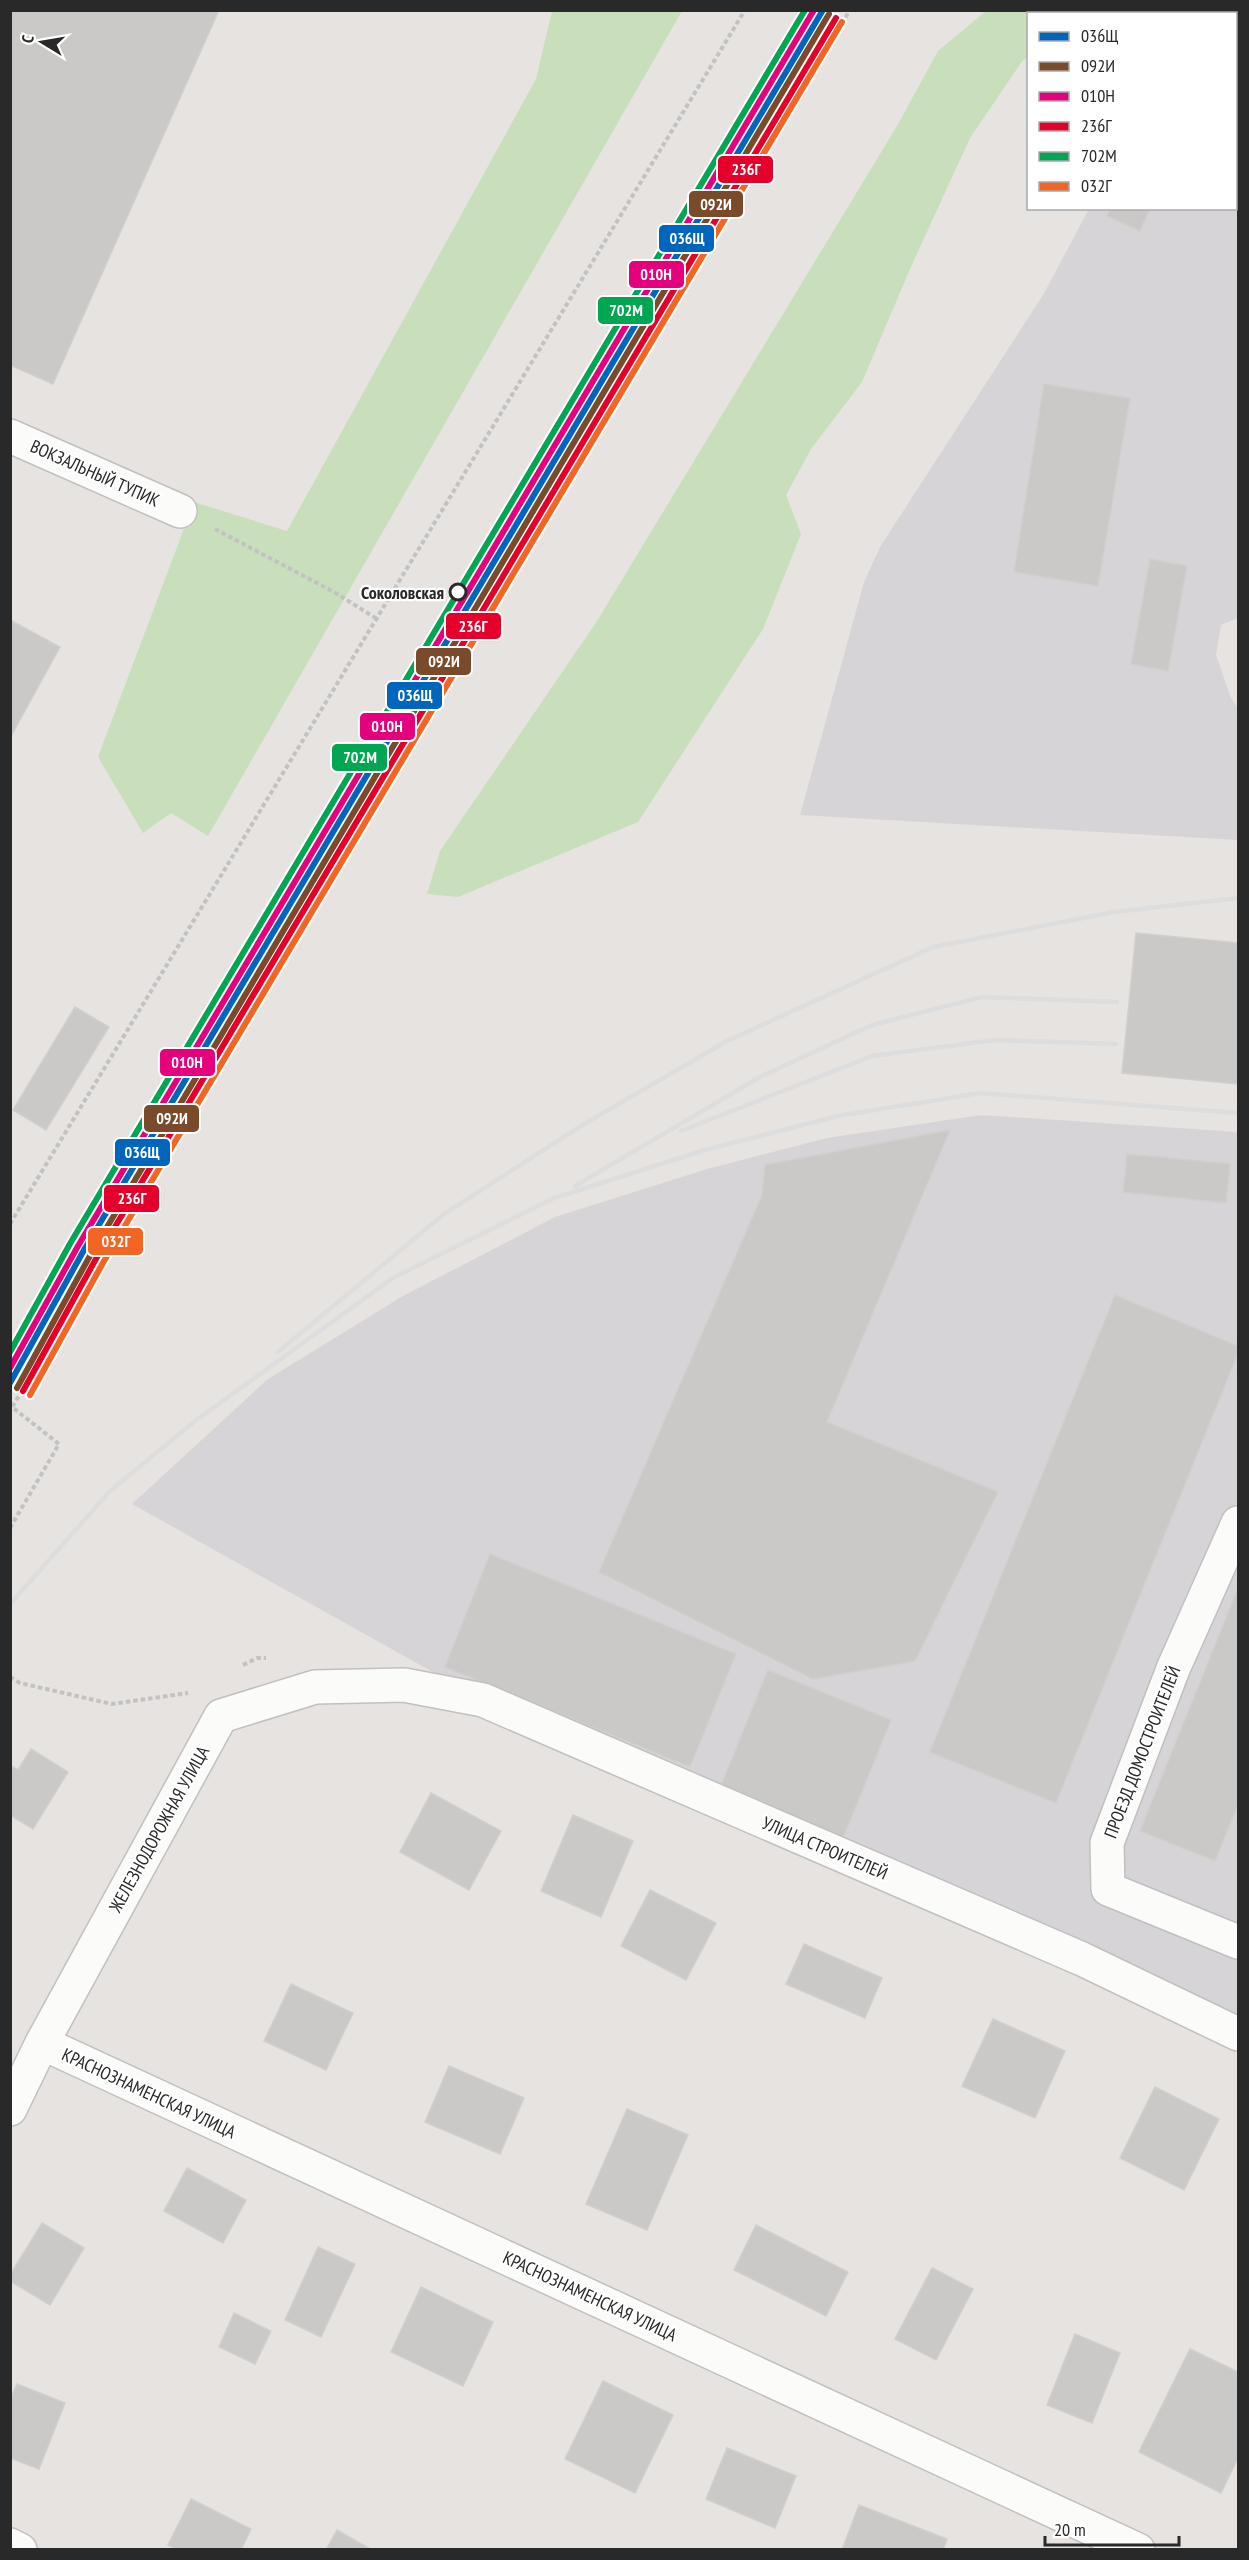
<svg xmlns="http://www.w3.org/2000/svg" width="1249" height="2560" font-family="'PT Sans Narrow',sans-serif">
<rect width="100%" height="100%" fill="#e6e3e0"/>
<!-- industrial -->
<path fill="#d7d4d7" d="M1182,11H1238V618L1221,625L1216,655L1231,698L1238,708V840L800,815L864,582L880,547L1043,295L1089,209L1236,208V14L1181,13Z
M981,1115L1238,1132V2034L483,1700L132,1504L268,1379L403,1296L555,1217L707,1169L827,1138Z"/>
<!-- green -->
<path fill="#c9dfbc" d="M552,11H682L208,836L171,813L143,833L98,757L194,502L287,531L536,79Z
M986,11H1134V14H1028V58L1023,60L970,138L910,269L862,382L811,449L786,495L801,534L763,629L638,822L458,897L427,894L440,851L597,621L897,126L938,51Z"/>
<!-- building -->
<path fill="#cbc9c7" stroke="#d1cfcc" stroke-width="1.5" d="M10,10H219L53,384L10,365Z
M1110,208H1150L1140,231L1107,216Z
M1044,384L1130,398L1098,586L1014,572Z
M1150,559L1187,566L1168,671L1131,664Z
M10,620L60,647L10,738Z
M1136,933L1238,943V1084L1122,1073Z
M75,1007L109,1027L46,1130L13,1110Z
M950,1130L827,1422L998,1492L915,1661L813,1679L599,1572L762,1195L765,1165Z
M1127,1154L1230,1164L1226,1203L1123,1192Z
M1115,1295L1238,1346V1353L1056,1803L930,1752Z
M490,1554L736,1654L690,1767L445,1667Z
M1238,1588V1804L1215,1861L1140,1831Z
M768,1670L891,1720L841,1843L718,1793Z
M31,1749L68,1772L33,1829L10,1815V1765L18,1770Z
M431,1793L501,1831L469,1890L400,1852Z
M573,1815L633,1841L601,1917L541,1891Z
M650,1890L716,1923L686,1980L621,1946Z
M804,1944L882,1978L865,2018L786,1984Z
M291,1984L353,2013L326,2070L264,2041Z
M993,2019L1065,2051L1035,2118L962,2086Z
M449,2066L524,2098L500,2154L425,2122Z
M1155,2087L1219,2119L1184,2190L1120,2158Z
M627,2109L688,2135L647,2230L586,2204Z
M187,2168L246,2200L223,2243L164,2211Z
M42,2223L84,2248L50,2305L10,2281V2275Z
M756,2225L848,2272L826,2316L734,2270Z
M318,2247L355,2264L321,2337L285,2320Z
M932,2268L973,2289L936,2360L895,2339Z
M421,2287L493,2322L463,2386L391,2352Z
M234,2313L271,2331L255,2364L219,2347Z
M1075,2334L1120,2353L1092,2423L1047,2405Z
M1190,2349L1238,2372V2458L1221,2493L1139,2452Z
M603,2381L673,2415L635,2493L565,2459Z
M17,2384L65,2403L39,2469L10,2458V2400Z
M727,2448L796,2476L775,2528L706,2499Z
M191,2499L251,2529L241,2550H177L168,2545Z
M859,2505L947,2539L943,2550H842Z
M337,2530L372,2550H326Z"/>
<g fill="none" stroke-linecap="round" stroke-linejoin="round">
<!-- street casing -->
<g stroke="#c1c0c1" stroke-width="36">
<path id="street" d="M10,436L180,511
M1238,1523L1173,1669L1107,1843L1108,1889L1238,1942
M42,2043L1138,2550
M10,2109L42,2043L221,1716L315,1687L404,1685L483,1700L1082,1959L1238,2034
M10,2545L20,2550"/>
</g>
<!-- path -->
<path stroke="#c3c2c2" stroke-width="4" stroke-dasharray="4.5 3" stroke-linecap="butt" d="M215,529L334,592L377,619
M10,1224L745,10
M10,1528L59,1444L12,1407L112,1248L850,10
M243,1665L257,1658H266
M10,1677L20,1683L112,1704L188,1693"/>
<!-- street -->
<use href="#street" stroke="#fbfbfa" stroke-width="33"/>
<!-- rail -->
<path stroke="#ddddde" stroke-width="4.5" d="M681,1131L872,1056L995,1040L1116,1044
M575,1186L760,1077L872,1025L982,997L1117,1002
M278,1352L444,1214L584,1124L727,1041L933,947L1114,912L1238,898
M10,1604L110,1491L195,1421L393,1278L554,1198L705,1150L838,1116L980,1093L1238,1113"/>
<!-- rail-1 casing -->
<g stroke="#fff" stroke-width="10">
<path id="rail-1" d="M10,1383L84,1250L823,10"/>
</g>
<!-- rail-2 casing -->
<g stroke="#fff" stroke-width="10">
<path id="rail-2" d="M17,1388L91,1254L829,14"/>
</g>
<!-- rail-3 casing -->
<g stroke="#fff" stroke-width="10">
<path id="rail-3" d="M10,1368L78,1246L814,10"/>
</g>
<!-- rail-4 casing -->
<g stroke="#fff" stroke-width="10">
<path id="rail-4" d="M23,1391L97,1257L836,18"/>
</g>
<!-- rail-5 casing -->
<g stroke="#fff" stroke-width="10">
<path id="rail-5" d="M10,1352L71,1242L805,10"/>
</g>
<!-- rail-6 casing -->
<g stroke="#fff" stroke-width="10">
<path id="rail-6" d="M30,1395L104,1261L842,22"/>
</g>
<!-- rail-1 -->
<use href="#rail-1" stroke="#0065bd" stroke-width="6"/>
<!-- rail-2 -->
<use href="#rail-2" stroke="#7a4b2a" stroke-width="6"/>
<!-- rail-3 -->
<use href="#rail-3" stroke="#e5007d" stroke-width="6"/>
<!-- rail-4 -->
<use href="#rail-4" stroke="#e4002b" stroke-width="6"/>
<!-- rail-5 -->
<use href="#rail-5" stroke="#00a651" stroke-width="6"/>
<!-- rail-6 -->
<use href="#rail-6" stroke="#f26522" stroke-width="6"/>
</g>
<!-- markers -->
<circle fill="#fff" stroke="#292929" stroke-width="3" cx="458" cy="592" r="8"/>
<g text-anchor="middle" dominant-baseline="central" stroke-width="4.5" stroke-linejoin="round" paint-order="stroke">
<!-- street labels -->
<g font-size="18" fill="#292929" stroke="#fff">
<text transform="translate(95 473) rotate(24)">ВОКЗАЛЬНЫЙ ТУПИК</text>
<text transform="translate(1142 1752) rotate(-69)">ПРОЕЗД ДОМОСТРОИТЕЛЕЙ</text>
<text transform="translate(159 1829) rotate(-61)">ЖЕЛЕЗНОДОРОЖНАЯ УЛИЦА</text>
<text transform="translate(825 1848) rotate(23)">УЛИЦА СТРОИТЕЛЕЙ</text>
<text transform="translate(149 2093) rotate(25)">КРАСНОЗНАМЕНСКАЯ УЛИЦА</text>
<text transform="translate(590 2296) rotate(25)">КРАСНОЗНАМЕНСКАЯ УЛИЦА</text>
</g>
<!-- stop labels -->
<g font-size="18" font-weight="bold" fill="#292929" stroke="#fff" text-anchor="end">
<text x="444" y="592">Соколовская</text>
</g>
</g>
<g stroke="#fff" stroke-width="2">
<rect x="717" y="155" width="57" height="29" rx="6" fill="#e4002b"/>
<rect x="688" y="190" width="56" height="28" rx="6" fill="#7a4b2a"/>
<rect x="658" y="224" width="57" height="29" rx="6" fill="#0065bd"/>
<rect x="628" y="260" width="57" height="29" rx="6" fill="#e5007d"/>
<rect x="597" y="296" width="57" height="29" rx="6" fill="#00a651"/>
<rect x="445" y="612" width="57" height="28" rx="6" fill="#e4002b"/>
<rect x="415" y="647" width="57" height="29" rx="6" fill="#7a4b2a"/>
<rect x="386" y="681" width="57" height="29" rx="6" fill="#0065bd"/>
<rect x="359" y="712" width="57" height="29" rx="6" fill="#e5007d"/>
<rect x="331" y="743" width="57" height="29" rx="6" fill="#00a651"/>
<rect x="159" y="1048" width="57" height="29" rx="6" fill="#e5007d"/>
<rect x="143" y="1104" width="57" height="29" rx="6" fill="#7a4b2a"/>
<rect x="114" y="1138" width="57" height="29" rx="6" fill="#0065bd"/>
<rect x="103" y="1184" width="57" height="29" rx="6" fill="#e4002b"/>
<rect x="87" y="1227" width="57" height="29" rx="6" fill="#f26522"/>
</g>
<g font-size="16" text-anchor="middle" font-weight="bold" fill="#fff">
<text x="746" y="175">236Г</text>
<text x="716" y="210">092И</text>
<text x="687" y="244">036Щ</text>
<text x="656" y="280">010Н</text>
<text x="626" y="316">702М</text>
<text x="473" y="632">236Г</text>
<text x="444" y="667">092И</text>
<text x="415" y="701">036Щ</text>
<text x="387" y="732">010Н</text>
<text x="360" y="763">702М</text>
<text x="187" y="1068">010Н</text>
<text x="172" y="1124">092И</text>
<text x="142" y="1158">036Щ</text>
<text x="132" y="1204">236Г</text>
<text x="116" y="1247">032Г</text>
</g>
<!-- border -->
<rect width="1249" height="2560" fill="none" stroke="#292929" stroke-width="24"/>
<!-- legend -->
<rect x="1027" y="12" width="210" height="198" fill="#ffffff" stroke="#a9a9a9" stroke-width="1.5"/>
<rect x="1039" y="32" width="30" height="9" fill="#0065bd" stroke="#a9a9a9" stroke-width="1.5"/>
<text x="1081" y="42" font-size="18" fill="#292929">036Щ</text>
<rect x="1039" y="62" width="30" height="9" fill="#7a4b2a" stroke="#a9a9a9" stroke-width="1.5"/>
<text x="1081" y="72" font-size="18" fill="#292929">092И</text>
<rect x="1039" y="92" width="30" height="9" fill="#e5007d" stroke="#a9a9a9" stroke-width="1.5"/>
<text x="1081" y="102" font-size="18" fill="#292929">010Н</text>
<rect x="1039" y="122" width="30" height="9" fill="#e4002b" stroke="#a9a9a9" stroke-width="1.5"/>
<text x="1081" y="132" font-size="18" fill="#292929">236Г</text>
<rect x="1039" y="152" width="30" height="9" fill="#00a651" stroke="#a9a9a9" stroke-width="1.5"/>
<text x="1081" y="162" font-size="18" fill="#292929">702М</text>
<rect x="1039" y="182" width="30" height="9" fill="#f26522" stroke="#a9a9a9" stroke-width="1.5"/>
<text x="1081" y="192" font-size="18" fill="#292929">032Г</text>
<!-- north arrow -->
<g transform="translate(42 42) rotate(281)" stroke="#ffffff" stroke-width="4.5" paint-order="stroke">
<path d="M0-4.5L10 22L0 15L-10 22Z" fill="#292929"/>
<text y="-9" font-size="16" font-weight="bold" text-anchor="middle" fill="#292929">С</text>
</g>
<!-- scale -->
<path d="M1045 2536v9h134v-9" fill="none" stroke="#292929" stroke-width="3"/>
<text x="1054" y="2536" font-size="18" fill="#292929" stroke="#ffffff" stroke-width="4.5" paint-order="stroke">20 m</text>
</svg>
